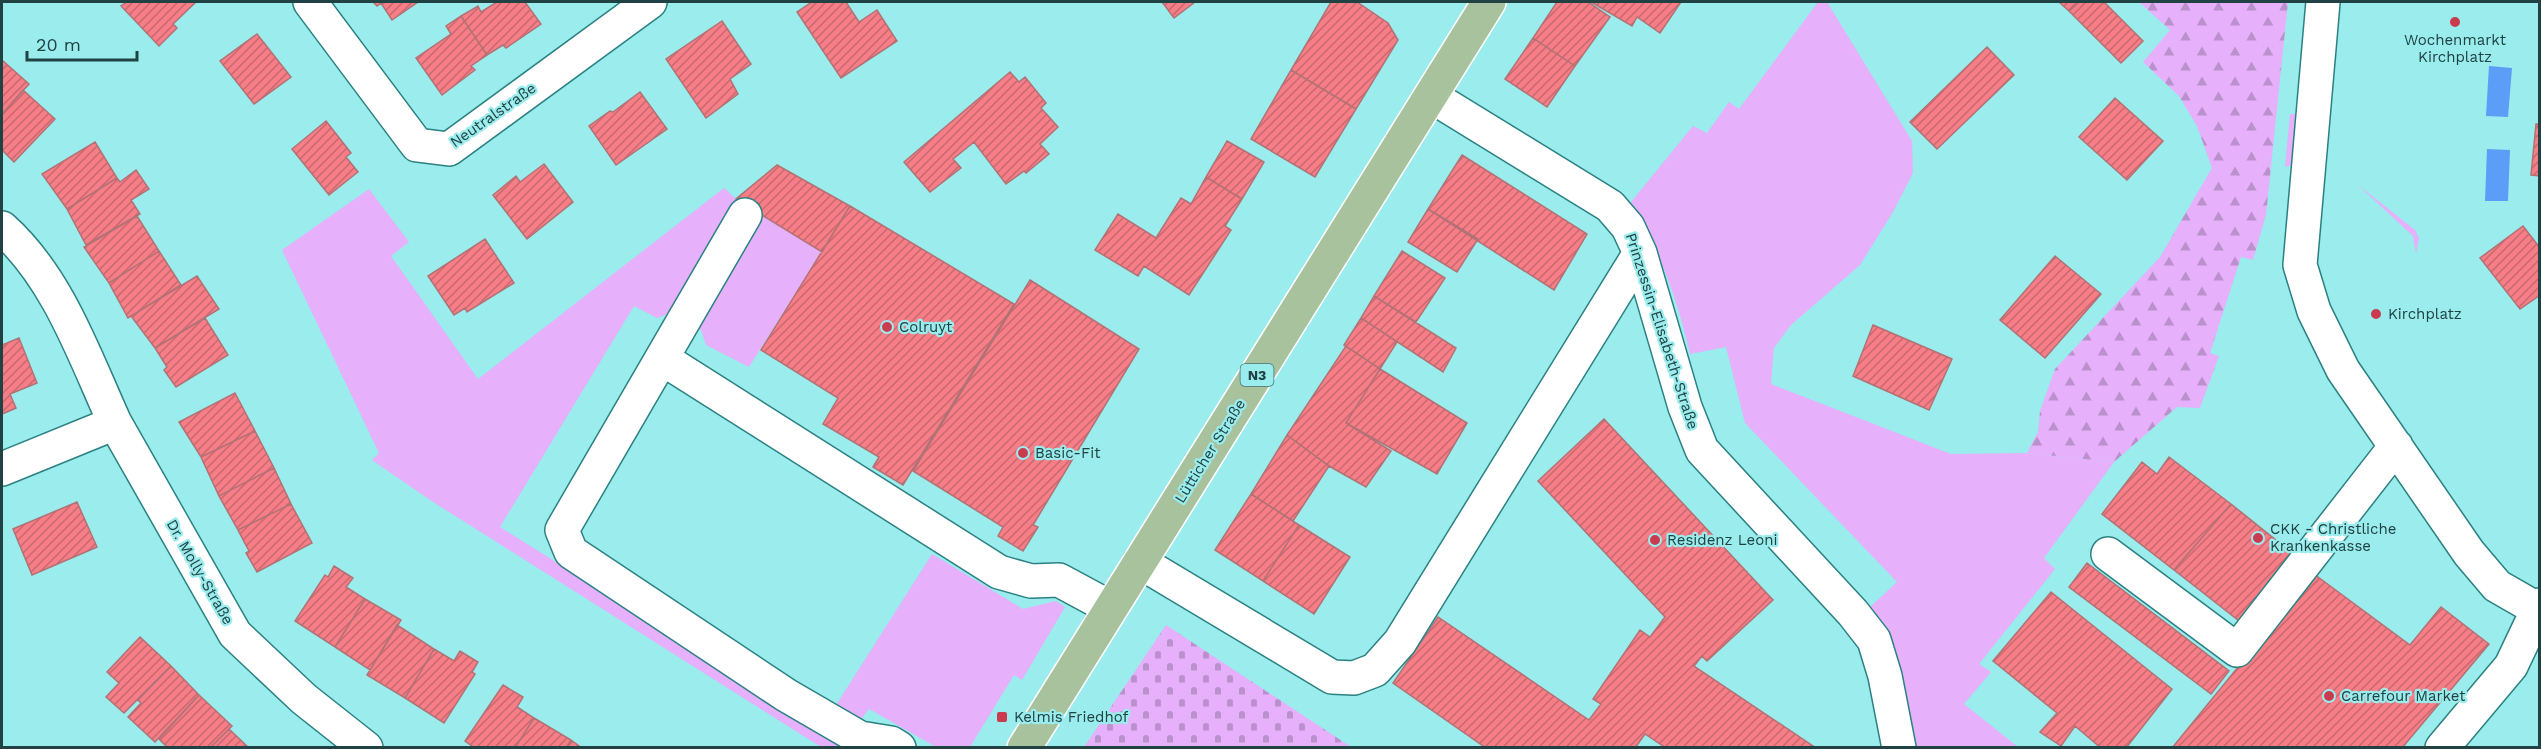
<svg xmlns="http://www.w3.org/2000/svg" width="2541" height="749" font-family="'Work Sans',sans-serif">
<defs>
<pattern id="forest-firs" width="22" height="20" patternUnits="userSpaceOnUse" patternTransform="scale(1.5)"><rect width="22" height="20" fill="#e6b0fa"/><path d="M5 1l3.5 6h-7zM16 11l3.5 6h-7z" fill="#ba91cc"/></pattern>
<pattern id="cemetery-stones" width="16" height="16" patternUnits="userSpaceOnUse" patternTransform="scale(1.5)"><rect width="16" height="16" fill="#e6b0fa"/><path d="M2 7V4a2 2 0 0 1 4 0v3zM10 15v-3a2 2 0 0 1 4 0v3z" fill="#ba91cc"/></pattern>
<pattern id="building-hatch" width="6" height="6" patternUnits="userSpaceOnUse" patternTransform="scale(1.5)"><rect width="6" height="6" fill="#f77d86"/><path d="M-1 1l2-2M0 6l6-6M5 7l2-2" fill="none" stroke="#c8686f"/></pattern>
</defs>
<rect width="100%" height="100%" fill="#9aeced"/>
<!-- green -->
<path fill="#e6b0fa" d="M1818,2H1827L1912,141L1913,173L1893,212L1860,265L1791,325L1774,348L1771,384L1951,454L2027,453L2114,462L2044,558L2055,569L1979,664L1991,672L1964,704L2018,747H1916L1895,650L1869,608L1897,582L1745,423L1726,347L1690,354C1677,298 1660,251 1631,202L1693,126L1707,133L1729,102L1739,109Z
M2290,114H2306L2292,165L2285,167Z
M2357,184L2415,230L2419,238L2416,254L2413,236Z
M724,188L736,199L822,252L749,367L706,345L701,330L669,314L657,318L634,306L500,527L852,747H821L433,502L372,460L379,453L282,250L369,189L409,242L391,256L478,379Z
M932,554L1023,609L1056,601L1065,607L1022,680L1014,675L970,747H936L869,709L856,726L831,713Z"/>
<!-- forest -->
<path fill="url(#forest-firs)" d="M2139,2H2288L2266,215L2253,260L2241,257L2210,353L2219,356L2200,408L2177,407L2114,462L2027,453L2038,432L2040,411L2055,369L2160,257L2212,168L2197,126L2179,96L2143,62L2170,30Z"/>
<!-- cemetery -->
<path fill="url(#cemetery-stones)" d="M1166,625L1351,747H1084Z"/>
<!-- water -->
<path fill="#5c9df7" d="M2489,66L2512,68L2508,117L2486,116Z
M2487,149L2510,150L2508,201H2485Z"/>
<!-- building -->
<path fill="url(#building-hatch)" stroke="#b17275" stroke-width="1.5" d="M127,2H196L173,24L177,28L159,46L121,6Z
M373,2H418L392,20L381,3L377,6Z
M497,2H525L541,24L506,48L503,45L487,55L461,16L478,6L481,12Z
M812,2H846L859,22L877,10L897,41L841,78L797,12Z
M1162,2H1195L1174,18Z
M1331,2H1357L1388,23L1398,40L1356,109L1291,70Z
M1557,2H1588L1610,17L1575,66L1533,38Z
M1591,2H1681L1660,33L1637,17L1632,26Z
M2059,2H2079L2069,11Z
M2079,2H2104L2143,41L2121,63L2069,11Z
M461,16L487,55L471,66L475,70L442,95L416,58L451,34L446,26Z
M722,21L751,64L730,79L738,94L706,118L666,59Z
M257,34L291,77L254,104L220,61Z
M1533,38L1575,66L1547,107L1505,79Z
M1987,47L2014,75L1937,149L1910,122Z
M2,60L29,84L2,114Z
M1291,70L1356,109L1315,177L1251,139Z
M1010,72L1019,82L1025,77L1046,103L1041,108L1058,127L1040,144L1049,154L1026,173L1024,171L1006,184L974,142L953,159L961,168L930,192L904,162Z
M23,90L55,119L14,162L2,150V114Z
M640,92L667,129L616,165L589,126L610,111L613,112Z
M2115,98L2163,141L2127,180L2079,137Z
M326,121L351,153L346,157L358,172L329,195L292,149Z
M2536,124H2540V176L2531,175Z
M1227,141L1264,162L1242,199L1206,177Z
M95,142L117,178L67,209L42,174Z
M1462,155L1587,234L1554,290L1428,209Z
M544,164L573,202L527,239L493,195L516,176L520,182Z
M777,165L850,206L822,252L736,199Z
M136,170L149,189L131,200L140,214L86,245L67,209L117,178L120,182Z
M1206,177L1242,199L1225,226L1231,230L1189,295L1144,266L1138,276L1095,250L1118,214L1156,238L1181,198L1191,204Z
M850,206L1014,304L903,485L873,467L879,457L823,424L838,398L761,350Z
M1428,209L1478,239L1457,272L1408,242Z
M137,216L159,251L109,283L84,247Z
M2523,226L2540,248V295L2520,309L2480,258Z
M485,239L514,283L467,312L465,308L454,315L428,276Z
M159,251L181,285L128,318L109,283Z
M1402,251L1445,278L1416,322L1374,296Z
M2055,256L2101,294L2045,358L2000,320Z
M197,276L219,309L155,348L131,316Z
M1030,280L1139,349L1033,525L1038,527L1023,551L998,536L1003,527L913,471Z
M1374,296L1456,348L1443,372L1361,318Z
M205,318L228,355L176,387L164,370L167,367L155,348Z
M1361,318L1397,342L1380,369L1344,345Z
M1873,325L1952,359L1929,410L1853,376Z
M19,338L37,383L10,394L16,408L2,414V345Z
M1346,346L1380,369L1346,423L1391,451L1366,487L1329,466L1287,435Z
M1380,369L1467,423L1437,474L1346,423Z
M235,393L255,431L201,457L179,422Z
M1604,419L1773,600L1707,661L1702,656L1694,666L1816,748H1666L1645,734L1635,748H1486L1393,683L1438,617L1589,720L1601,704L1593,699L1640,630L1650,637L1665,617L1538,481Z
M255,431L274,468L219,496L201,457Z
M1287,435L1329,466L1293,521L1251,494Z
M2169,457L2231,504L2174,570L2102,514L2142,462L2157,474Z
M274,468L291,504L238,530L219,496Z
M1251,494L1299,525L1263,581L1215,550Z
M77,502L97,547L32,575L13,529Z
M291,504L312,543L257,572L246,553L249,551L238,530Z
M2231,504L2297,557L2243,624L2174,570Z
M1299,525L1350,557L1314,614L1263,581Z
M2087,563L2229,671L2211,694L2069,587Z
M334,566L353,578L346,587L365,599L335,647L295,621L325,575L328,577Z
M2314,574L2410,645L2441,607L2489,644L2402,748H2172Z
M2051,592L2172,689L2126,748H2101L2075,726L2061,746L2040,732L2057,713L1993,661Z
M365,599L401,620L370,670L335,647Z
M397,625L434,649L405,698L367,675Z
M140,637L171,666L124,713L106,697L119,683L107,672Z
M434,649L454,661L460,651L478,662L472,672L475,674L444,723L405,698Z
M171,666L199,695L155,742L128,717L141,703L138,700Z
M503,685L523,697L517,707L534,718L515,748H475L465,741Z
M199,695L232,726L210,748H168L159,739Z
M534,718L571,740L566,748H515Z
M229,729L249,748H210Z
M571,740L582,748H566Z"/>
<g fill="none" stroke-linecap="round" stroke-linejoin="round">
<!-- minor casing -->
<g stroke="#2b8182" stroke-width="36">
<path id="minor" d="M310,2L417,145L449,149L650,2
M2323,2L2300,265L2314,311L2343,370L2469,553L2497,586L2537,609L2540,622
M1431,96L1610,206L1628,227L1640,253L1685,407L1702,450L1853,613L1874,640L1885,676L1899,748
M745,215L562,530L571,552L786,695L860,738L891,743L899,748
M2,228C58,278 84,355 115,423
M663,359L999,572L1031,581L1059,580L1111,608
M2,469L115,423L235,634L304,699L366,748
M2108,554L2237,650L2396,446
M1140,562L1332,677L1354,678L1375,670L1400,642L1640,253
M2442,748L2511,666L2540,605"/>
</g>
<!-- major casing -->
<g stroke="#fff" stroke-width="36">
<path id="major" d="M1024,748L1489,2"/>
</g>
<!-- minor -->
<use href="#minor" stroke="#fff" stroke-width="33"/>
<!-- major -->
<use href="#major" stroke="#a8c29d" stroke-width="33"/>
</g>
<!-- markers -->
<g fill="#cb3b50" stroke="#9aeced" stroke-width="2">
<circle cx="2455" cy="22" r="6"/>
<circle cx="2376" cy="314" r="6"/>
<circle cx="887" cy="327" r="6"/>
<circle cx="1023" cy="453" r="6"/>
<circle cx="2258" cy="538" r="6"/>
<circle cx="1655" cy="540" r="6"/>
<circle cx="2329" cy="696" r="6"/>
<rect x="996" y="711" width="12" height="12" rx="3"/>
</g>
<g text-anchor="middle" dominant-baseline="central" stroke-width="4.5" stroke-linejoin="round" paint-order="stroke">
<!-- shield labels -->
<rect fill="#9aeced" stroke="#457576" stroke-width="1.5" x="1240.5" y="364" width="33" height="22" rx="4.5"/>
<g font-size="14" font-weight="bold" fill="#204243">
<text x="1257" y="375">N3</text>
</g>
<!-- poi labels -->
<g font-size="15" fill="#204243" stroke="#9aeced" text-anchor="start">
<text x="2455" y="40" text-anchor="middle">Wochenmarkt<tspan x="2455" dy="17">Kirchplatz</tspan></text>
<text x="2388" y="314">Kirchplatz</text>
<text x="899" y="327">Colruyt</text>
<text x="1035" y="453">Basic-Fit</text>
<text x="2270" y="529">CKK - Christliche<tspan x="2270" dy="17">Krankenkasse</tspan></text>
<text x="1667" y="540">Residenz Leoni</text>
<text x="2341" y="696">Carrefour Market</text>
<text x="1014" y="717">Kelmis Friedhof</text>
</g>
<!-- street labels -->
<g font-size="15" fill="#204243" stroke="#9aeced">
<text transform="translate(493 115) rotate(-35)">Neutralstraße</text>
<text transform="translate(1662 331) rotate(72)">Prinzessin-Elisabeth-Straße</text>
<text transform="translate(1210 451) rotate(-58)">Lütticher Straße</text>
<text transform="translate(200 572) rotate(60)">Dr. Molly-Straße</text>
</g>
</g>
<!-- border -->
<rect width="2541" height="749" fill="none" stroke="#204243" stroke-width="6"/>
<!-- scale -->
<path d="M27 51v9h110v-9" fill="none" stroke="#204243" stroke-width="3"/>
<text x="36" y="51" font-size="18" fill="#204243" stroke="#9aeced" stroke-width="4.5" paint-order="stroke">20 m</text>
</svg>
